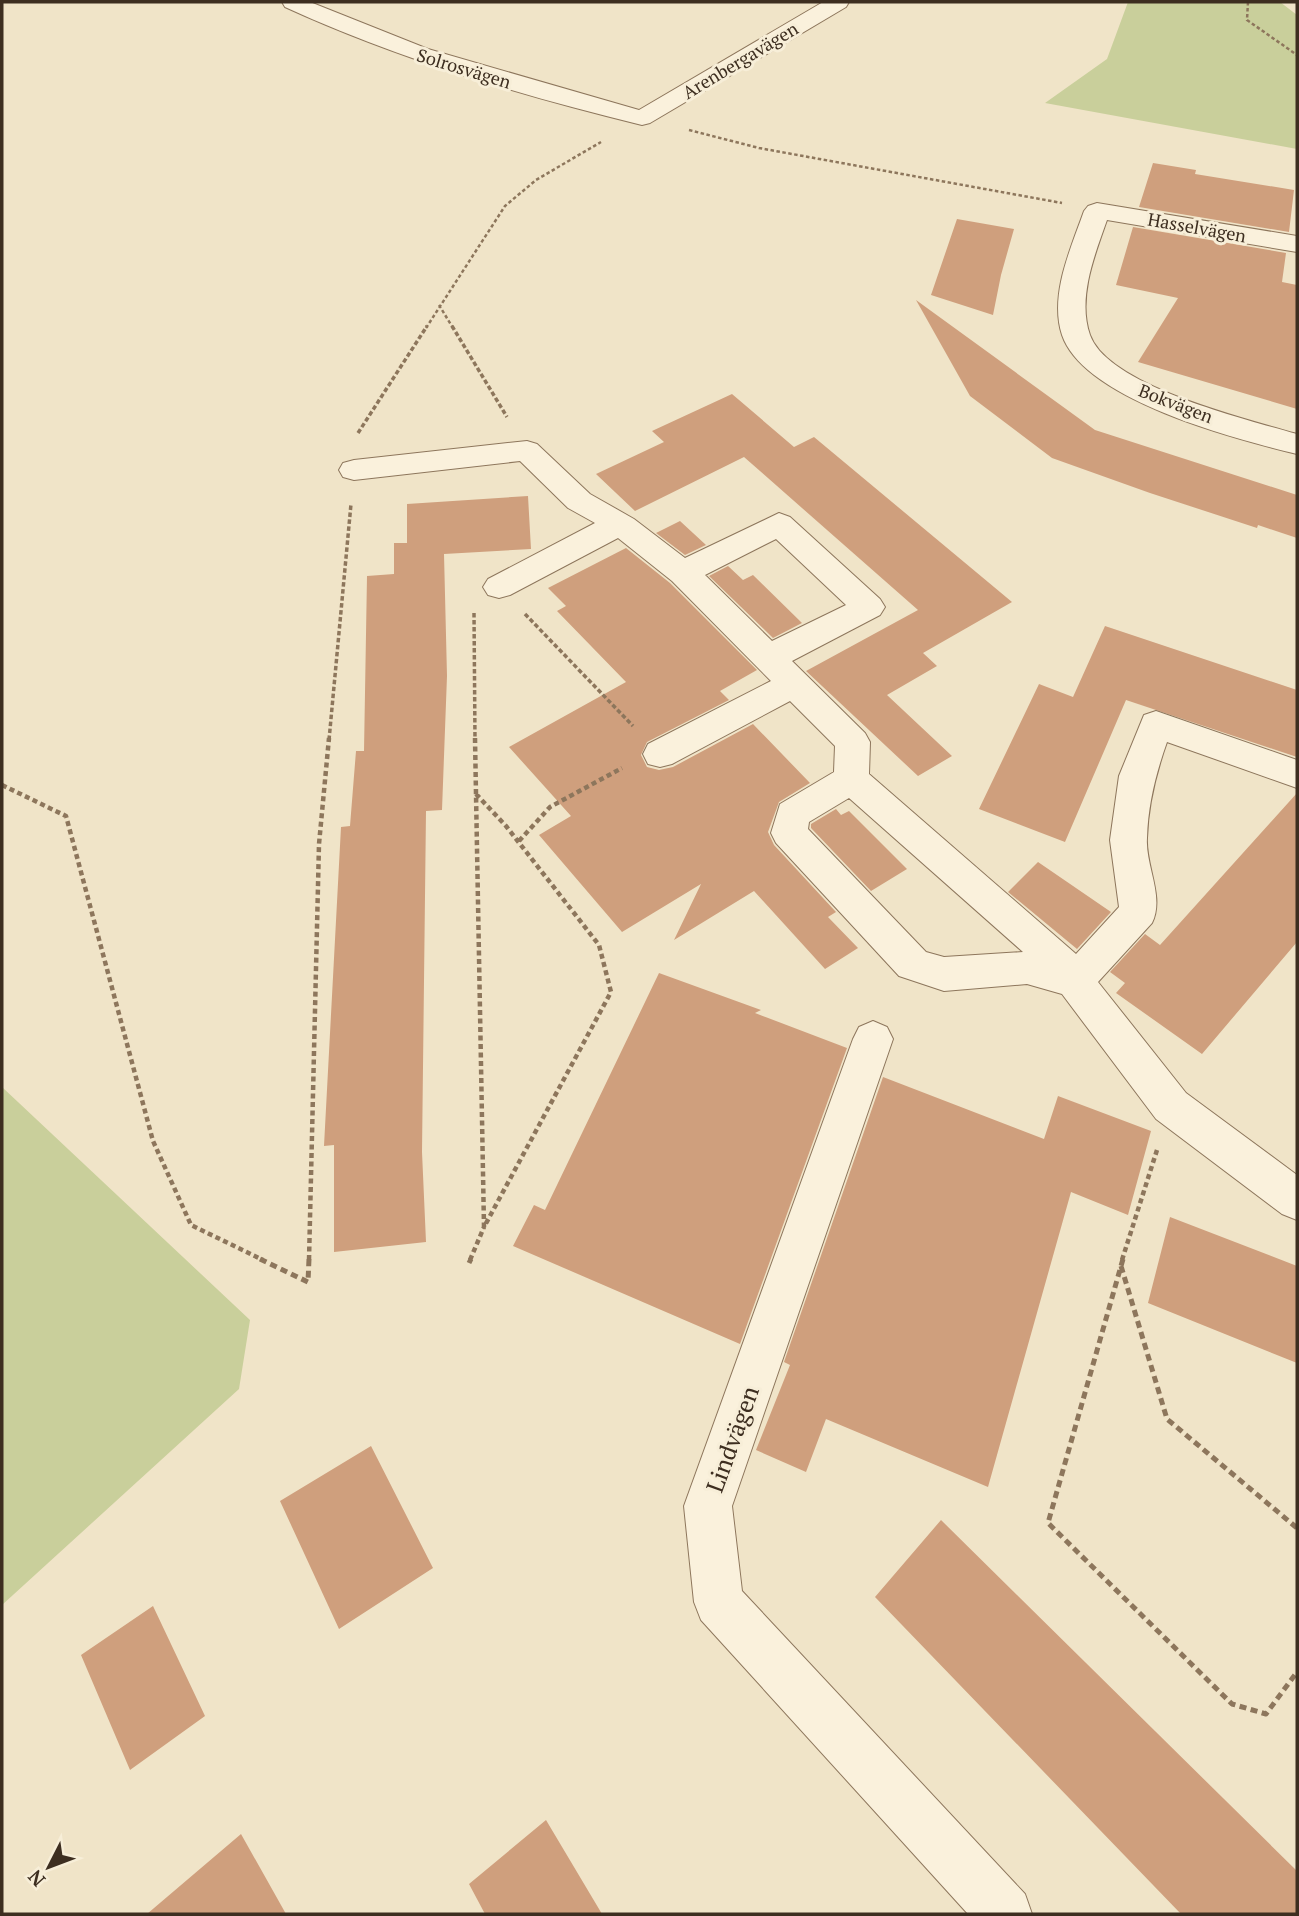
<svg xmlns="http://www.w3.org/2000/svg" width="1299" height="1916" font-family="'PT Serif',serif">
<rect width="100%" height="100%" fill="#f0e4c8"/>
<!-- green -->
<path fill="#c9cf9b" d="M1128,2H1280L1297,15V149L1045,103L1107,59Z
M2,1087L250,1320L239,1389L2,1605Z"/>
<!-- building -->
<path fill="#cf9f7d" d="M1153,163L1196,170L1195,174L1294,190L1289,232L1139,207Z
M957,219L1014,229L1001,275L993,315L931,295Z
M1133,227L1286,253L1282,282L1297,285V409L1138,362L1178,298L1116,285Z
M916,300L1095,430L1297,495V538L1258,525L1257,528L1150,493L1052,458L970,396Z
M732,394L794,447L814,437L1012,602L923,653L937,666L887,695L952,756L918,776L806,671L918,610L744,457L635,511L596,474L664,442L652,431Z
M528,496L531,549L444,554L447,676L442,810L426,811L422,1152L426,1242L334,1252V1145L324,1146L341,827L350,826L356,751H364L367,576L394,574V543H407V504Z
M680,521L706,545L685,555L656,533Z
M626,548L670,583L757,670L720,691L729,700L647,742L641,755L647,767L659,770L673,767L753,724L810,783L779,802L768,832L774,845L836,912L828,917L858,948L825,969L754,891L674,940L701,884L622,932L539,835L571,816L509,747L626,682L557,611L566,606L548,588Z
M728,566L743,580L753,575L802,623L773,638L709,576Z
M1105,626L1297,690V757L1126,700L1065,842L979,809L1039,684L1073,697Z
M1297,793V942L1202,1054L1116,993L1125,983L1110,972L1145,934L1160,945Z
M836,809L841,815L849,811L907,869L871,891L811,828V824Z
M1038,862L1111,912L1077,949L1008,892Z
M659,973L761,1010L755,1013L847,1048L740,1344L513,1246L534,1205L545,1210Z
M883,1077L1044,1139L1058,1096L1151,1131L1128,1215L1071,1192L988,1487L826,1419L806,1472L756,1450L790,1365L784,1362Z
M1170,1217L1297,1266V1363L1148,1303Z
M371,1446L433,1568L339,1629L280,1501Z
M941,1520L1297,1871V1914H1181L875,1597Z
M153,1606L205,1716L130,1770L81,1655Z
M546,1820L602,1914H485L469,1884Z
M241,1834L286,1914H147Z"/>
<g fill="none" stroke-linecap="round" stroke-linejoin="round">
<!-- minor casing -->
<g stroke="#8d765c" stroke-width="2">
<path id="minor" d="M282,2H310L428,49L639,110L823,2H849L846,7L650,123L642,125C520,95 399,59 285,7Z
M1097,203L1297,236V252L1107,220C1095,254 1077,298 1090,335C1108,386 1248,420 1297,434V454C1236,439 1084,400 1062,335C1049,295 1071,248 1084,211L1088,206Z
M527,441L537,444L590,494L634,519L685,558L779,513L790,517L880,599L885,607L880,615L792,661L865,733L870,742L869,774L1076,954L1119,907L1110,840L1119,776L1144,715L1156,711L1297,760V788L1167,742C1156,773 1148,804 1147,838C1145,865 1165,897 1152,923L1098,982L1186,1093L1297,1175V1220L1282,1214L1156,1119L1062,994L1027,984L944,991L899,976L776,843L771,833L780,804L834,772L835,746L790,701L672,764L660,767L648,764L643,754L648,744L771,681L672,581L618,538L510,595L499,598L488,595L483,587L488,579L595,523L568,508L520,461L354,480L343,477L339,470L343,463L354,460ZM776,539L846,605L772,641L705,575ZM849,798L1023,952L944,957L926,952L808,829L809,822Z
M873,1021L887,1027L893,1039L732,1506L742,1591L1025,1894L1032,1914H968L701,1620L694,1602L684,1506L853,1039L859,1027Z"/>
</g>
<!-- path-far3 -->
<path stroke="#8d765c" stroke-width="2.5" stroke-dasharray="3.5 2.5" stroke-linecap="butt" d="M1248,2L1247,20L1297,55
M689,130L759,148L1062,203
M439,305L453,328
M426,328L505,206L536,180L601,142"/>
<!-- path-far2 -->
<path stroke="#8d765c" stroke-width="3.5" stroke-dasharray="4.5 2.5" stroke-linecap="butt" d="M452,326L507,417
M358,433L427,326
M474,613L475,740
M525,614L633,726
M329,740L351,504"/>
<!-- path-far1 -->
<path stroke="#8d765c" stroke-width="4.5" stroke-dasharray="5 3.5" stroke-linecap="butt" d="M475,738L476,794
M2,785L66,816L153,1141L191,1225L263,1260
M476,794L506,826L599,945L611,992L484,1227Z
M519,841L550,807L622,768
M309,1260L319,844L329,738
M470,1260L484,1227
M1122,1260L1157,1150"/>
<!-- path -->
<path stroke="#8d765c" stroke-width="5" stroke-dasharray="7 4.5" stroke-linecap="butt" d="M260,1259L308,1282L309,1259
M1123,1259L1048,1523L1232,1704L1266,1714L1297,1672
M469,1263L471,1259
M1121,1266L1167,1419L1297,1528"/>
<!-- minor -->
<use href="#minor" fill="#faf1dc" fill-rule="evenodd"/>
</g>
<g text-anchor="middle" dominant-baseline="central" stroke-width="6" stroke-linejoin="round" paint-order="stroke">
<!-- far-street labels -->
<g font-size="18" fill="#3d2e20" stroke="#f7eed8">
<text transform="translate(740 60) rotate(-31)">Arenbergavägen</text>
<text transform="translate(464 68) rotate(17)">Solrosvägen</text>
<text transform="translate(1197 227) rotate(10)">Hasselvägen</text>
<text transform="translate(1176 403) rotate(21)">Bokvägen</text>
</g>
<!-- near-street labels -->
<g font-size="24" fill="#3d2e20" stroke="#f7eed8">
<text transform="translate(732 1439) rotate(-70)">Lindvägen</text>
</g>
</g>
<!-- border -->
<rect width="1299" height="1916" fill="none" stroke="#3d2e20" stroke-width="7"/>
<!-- north arrow -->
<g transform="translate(49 1867) rotate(228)" stroke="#f7eed8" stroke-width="5" paint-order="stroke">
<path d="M0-5L12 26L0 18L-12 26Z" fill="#3d2e20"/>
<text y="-10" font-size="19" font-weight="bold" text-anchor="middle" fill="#3d2e20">N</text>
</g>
</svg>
